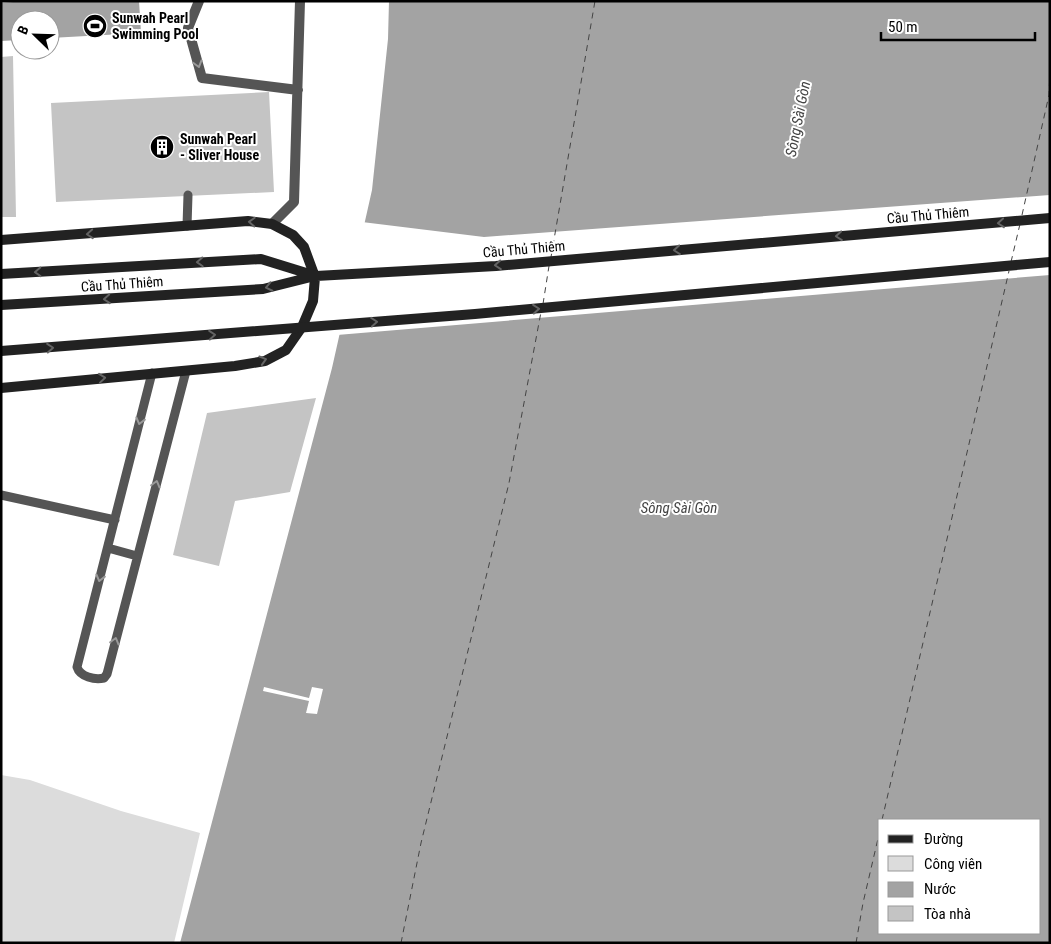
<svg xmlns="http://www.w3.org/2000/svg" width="1051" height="944" font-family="'Roboto Condensed',sans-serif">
<rect width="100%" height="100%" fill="#fff"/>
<!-- green -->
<path fill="#dcdcdc" d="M1,775L30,780L121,811L200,833L174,943H1Z"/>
<!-- water -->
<path fill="#a3a3a3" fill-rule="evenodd" d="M25,1H139L141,33L50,38V20H20V40L1,41V3Z
M389,1H1050V943H180L332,368L372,190L388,39ZM880,820H1040V933H880Z"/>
<!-- pier -->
<path fill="#fff" d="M1050,195V275L337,335L362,222L484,237Z
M264,687L309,698L312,687L323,689L317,714L306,713L309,701L263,691Z"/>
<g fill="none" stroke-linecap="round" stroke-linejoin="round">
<!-- ferry -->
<path stroke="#444" stroke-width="1" stroke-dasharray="6 5" stroke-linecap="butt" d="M1022,215L1049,95L1050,70
M551,257L595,1
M1011,262L1020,224
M543,304L549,266
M882,820L1009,271
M401,943L421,843L509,483L541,312
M856,943L863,903L880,830"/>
</g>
<!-- building -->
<path fill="#c4c4c4" d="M13,56L16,217H1V57Z
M269,92L274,192L56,202L51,103Z
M316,398L290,492L235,501L219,566L173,555L207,413Z"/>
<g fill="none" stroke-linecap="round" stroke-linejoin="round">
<!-- service -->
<path stroke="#555" stroke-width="9" d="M187,226L188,195
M152,373L77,667C80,677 95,680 104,678L107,674L186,371
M1,495L115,520
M108,548L137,556"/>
<!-- minor -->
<path stroke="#555" stroke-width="10" d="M199,1L188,28L202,78L298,90
M272,224L294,202L300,1"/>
<!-- secondary -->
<path stroke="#222" stroke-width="10" d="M1,240L248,221L272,224L293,235L304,247L315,277L313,301L302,327L286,350L265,361L235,366L1,388
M316,276L496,266L1050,218"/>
<!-- secondary-bridge -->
<path stroke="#222" stroke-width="10" d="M1,274L261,259L316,276
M1,305L263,289L315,276
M1,351L475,314L1050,262"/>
</g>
<!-- one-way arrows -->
<defs><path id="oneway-chevron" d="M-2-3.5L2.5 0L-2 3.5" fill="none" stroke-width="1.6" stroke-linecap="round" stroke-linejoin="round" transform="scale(1.25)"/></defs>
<g stroke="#999">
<use href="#oneway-chevron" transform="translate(198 64) rotate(74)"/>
<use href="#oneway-chevron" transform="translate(140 421) rotate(104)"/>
<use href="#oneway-chevron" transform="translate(156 484) rotate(-75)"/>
<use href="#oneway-chevron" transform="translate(100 578) rotate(104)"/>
<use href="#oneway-chevron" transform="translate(115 641) rotate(-75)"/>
</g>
<g stroke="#646464">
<use href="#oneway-chevron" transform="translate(252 222) rotate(-177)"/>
<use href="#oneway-chevron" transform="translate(1001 223) rotate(175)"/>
<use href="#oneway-chevron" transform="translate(90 234) rotate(176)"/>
<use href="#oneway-chevron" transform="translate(839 236) rotate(175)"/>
<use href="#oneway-chevron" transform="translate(677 250) rotate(175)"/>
<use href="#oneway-chevron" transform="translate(200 262) rotate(177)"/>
<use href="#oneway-chevron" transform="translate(498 265) rotate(176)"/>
<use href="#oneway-chevron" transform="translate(38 272) rotate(177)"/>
<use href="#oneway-chevron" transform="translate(269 287) rotate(168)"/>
<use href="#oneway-chevron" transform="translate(107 299) rotate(176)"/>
<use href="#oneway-chevron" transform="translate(536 309) rotate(-5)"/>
<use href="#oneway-chevron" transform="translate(374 322) rotate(-5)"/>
<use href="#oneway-chevron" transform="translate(212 335) rotate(-4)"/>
<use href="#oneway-chevron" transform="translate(50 348) rotate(-4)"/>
<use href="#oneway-chevron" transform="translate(263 360) rotate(-17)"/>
<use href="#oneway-chevron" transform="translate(102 378) rotate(-6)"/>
</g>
<!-- icons -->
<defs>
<g id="stadium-disc" transform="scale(1.25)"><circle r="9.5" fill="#000" stroke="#fff"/><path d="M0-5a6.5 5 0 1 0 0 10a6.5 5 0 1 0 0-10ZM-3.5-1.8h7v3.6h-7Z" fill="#fff"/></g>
<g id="building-disc" transform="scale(1.25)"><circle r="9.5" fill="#000" stroke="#fff"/><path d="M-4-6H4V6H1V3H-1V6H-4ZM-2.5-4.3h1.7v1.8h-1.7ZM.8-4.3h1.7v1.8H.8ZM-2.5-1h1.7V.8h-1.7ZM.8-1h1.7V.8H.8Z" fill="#fff"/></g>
</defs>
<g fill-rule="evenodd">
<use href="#stadium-disc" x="95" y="26"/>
<use href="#building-disc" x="162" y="147"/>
</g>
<g text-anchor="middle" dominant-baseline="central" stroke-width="4" stroke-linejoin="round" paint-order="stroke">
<!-- poi labels -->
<g font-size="14" font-weight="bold" fill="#000" stroke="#fff" text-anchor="start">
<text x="112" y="18">Sunwah Pearl<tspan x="112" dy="16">Swimming Pool</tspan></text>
<text x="180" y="139">Sunwah Pearl<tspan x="180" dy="16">- Sliver House</tspan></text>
</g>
<!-- street labels -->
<g font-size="14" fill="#000" stroke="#fff">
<text transform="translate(928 215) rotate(-5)">Cầu Thủ Thiêm</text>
<text transform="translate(524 249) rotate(-5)">Cầu Thủ Thiêm</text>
<text transform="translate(122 284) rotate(-4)">Cầu Thủ Thiêm</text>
</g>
<!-- water labels -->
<g font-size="15" font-style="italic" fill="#444" stroke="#fff">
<text transform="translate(798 119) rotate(-79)">Sông Sài Gòn</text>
<text x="679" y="508">Sông Sài Gòn</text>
</g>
</g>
<!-- border -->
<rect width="1051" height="944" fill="none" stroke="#000000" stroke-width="5"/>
<!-- legend -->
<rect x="878" y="819" width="162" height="115" fill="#ffffff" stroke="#999999"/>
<rect x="888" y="835" width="25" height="8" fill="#222222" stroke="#999999"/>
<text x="924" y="844" font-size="15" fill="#000000">Đường</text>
<rect x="888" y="856" width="25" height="15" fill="#dcdcdc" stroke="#999999"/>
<text x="924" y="869" font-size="15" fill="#000000">Công viên</text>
<rect x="888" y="882" width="25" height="15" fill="#a3a3a3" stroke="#999999"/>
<text x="924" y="894" font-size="15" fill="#000000">Nước</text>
<rect x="888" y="906" width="25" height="15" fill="#c4c4c4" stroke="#999999"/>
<text x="924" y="919" font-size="15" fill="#000000">Tòa nhà</text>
<!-- north arrow -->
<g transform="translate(35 35) rotate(293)"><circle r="24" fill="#ffffff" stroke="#999999"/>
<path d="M0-4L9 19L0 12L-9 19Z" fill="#000000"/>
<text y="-8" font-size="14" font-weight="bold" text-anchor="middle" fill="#000000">B</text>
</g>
<!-- scale -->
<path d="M881 32v8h154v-8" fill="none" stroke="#000000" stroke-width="2.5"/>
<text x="888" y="32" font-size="15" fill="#000000" stroke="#ffffff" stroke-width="4" paint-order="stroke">50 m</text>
</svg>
